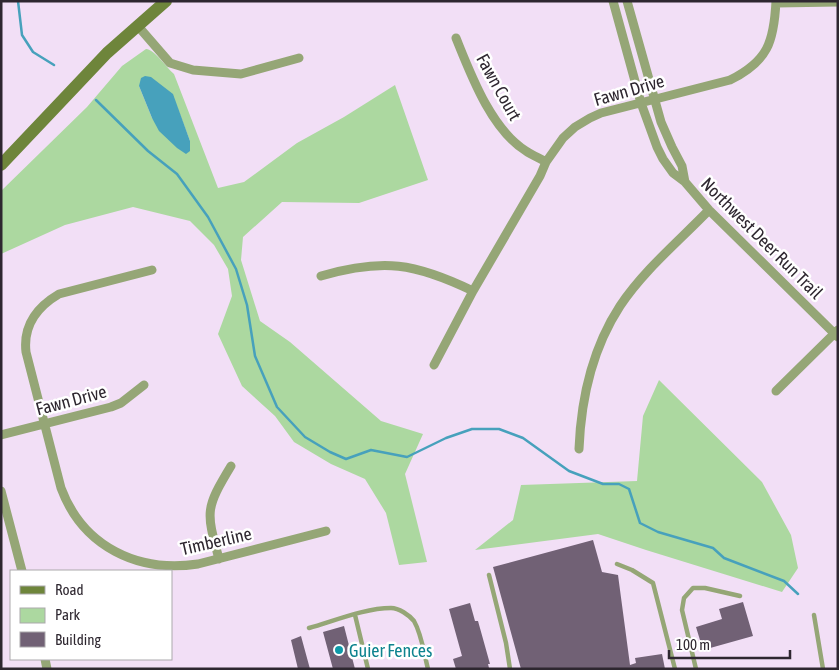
<svg xmlns="http://www.w3.org/2000/svg" width="839" height="670" font-family="'Asap Condensed',sans-serif">
<rect width="100%" height="100%" fill="#f2dff6"/>
<!-- green -->
<path fill="#acd8a0" fill-rule="evenodd" d="M146,49C155,50 166,67 174,74L218,188L244,182L297,143L344,117L395,85L428,180L359,203L282,202L243,237L241,260L260,321L290,342L381,421L423,434L405,474L427,562L399,565L386,513L365,479L331,464L294,442L275,416L242,386L218,334L232,296L228,269L214,245L190,221L133,207L65,225L1,254V191L87,107L122,66ZM139,86L176,104L190,141L152,118Z
M659,380L762,482L791,535L798,568L782,592L646,550L598,534L475,550L513,520L521,485L637,481L643,416Z"/>
<!-- water -->
<path fill="#47a1bc" d="M145,76L151,77L173,94L190,141V151L186,154L177,148L159,131L152,118L139,86L141,78Z"/>
<g fill="none" stroke-linecap="round" stroke-linejoin="round">
<!-- stream -->
<path stroke="#47a1bc" stroke-width="2.5" d="M18,1L22,35L33,52L54,65
M96,100L148,151L177,174L208,217L236,269L247,305L255,356L277,407L305,437L330,452L346,459L371,450L407,457L446,438L472,429H499L523,438L569,471L603,484H619L629,489L640,523L658,532L713,548L724,558L784,581L798,594"/>
</g>
<!-- building -->
<path fill="#716175" d="M593,540L602,572L618,575L630,665L636,663L635,658L662,654L665,669H521L493,567Z
M743,602L753,636L703,650L696,627L722,619L719,609Z
M470,603L475,621H478L490,664H488L489,668L486,669H456L453,659L462,656L449,609Z
M344,626L355,669H333L323,632Z
M301,636L310,669H298L291,640Z"/>
<g fill="none" stroke-linecap="round" stroke-linejoin="round">
<!-- lane -->
<path stroke="#95a676" stroke-width="4.5" d="M617,564L632,570L653,583L675,669
M489,575L506,643L510,669
M355,615L368,669
M814,615L823,669
M309,628C334,621 365,608 391,608C399,608 409,615 414,621C422,635 424,654 428,669
M696,669L682,610L684,598L693,588H705L740,596"/>
<!-- street -->
<path stroke="#95a676" stroke-width="9" d="M613,1L641,103L657,147L663,159L673,173L685,182L709,210L838,337
M627,1L661,122L672,147L682,166L685,182
M776,3L838,2
M137,25L170,63L193,70L241,74L299,58
M456,38C471,75 491,129 526,151C532,155 539,158 546,162
M152,270L59,294C37,307 23,326 26,352L61,488C83,547 138,573 198,564L326,531
M321,276C383,258 415,263 473,291
M434,365L473,291L540,176L546,162L563,138L575,127L590,118L601,113L730,80C768,61 774,42 776,1
M776,391L838,330
M1,435L111,407L121,403L144,385
M579,449C581,399 592,349 620,306C644,270 679,241 709,210
M1,491L22,571
M219,559C206,511 205,509 231,466
M45,659L47,669"/>
<!-- secondary -->
<path stroke="#6e853b" stroke-width="12" d="M1,165L107,53L166,1"/>
</g>
<!-- markers -->
<circle fill="#0f9aa8" stroke="#fff" stroke-width="2" cx="339" cy="650" r="5"/>
<g text-anchor="middle" dominant-baseline="central" stroke-width="5" stroke-linejoin="round" paint-order="stroke">
<!-- street labels -->
<g font-size="18" fill="#2e2730" stroke="#fff">
<text transform="translate(499 87) rotate(61)">Fawn Court</text>
<text transform="translate(629 90) rotate(-16)">Fawn Drive</text>
<text transform="translate(762 238) rotate(45)">Northwest Deer Run Trail</text>
<text transform="translate(71 400) rotate(-15)">Fawn Drive</text>
<text transform="translate(216 541) rotate(-13)">Timberline</text>
</g>
<!-- culture labels -->
<g font-size="18" fill="#0d838f" stroke="#fff" text-anchor="start">
<text x="349" y="650">Guier Fences</text>
</g>
</g>
<!-- border -->
<rect width="839" height="670" fill="none" stroke="#2e2730" stroke-width="5"/>
<!-- legend -->
<rect x="10" y="570" width="162" height="90" fill="#ffffff" stroke="#aba9ac"/>
<rect x="20" y="586" width="25" height="8" fill="#6e853b" stroke="#aba9ac"/>
<text x="55" y="595" font-size="15" fill="#2e2730">Road</text>
<rect x="20" y="608" width="25" height="15" fill="#acd8a0" stroke="#aba9ac"/>
<text x="55" y="620" font-size="15" fill="#2e2730">Park</text>
<rect x="20" y="632" width="25" height="15" fill="#716175" stroke="#aba9ac"/>
<text x="55" y="645" font-size="15" fill="#2e2730">Building</text>
<!-- scale -->
<path d="M669 650v8h121v-8" fill="none" stroke="#2e2730" stroke-width="2.5"/>
<text x="676" y="650" font-size="15" fill="#2e2730" stroke="#ffffff" stroke-width="4" paint-order="stroke">100 m</text>
</svg>
